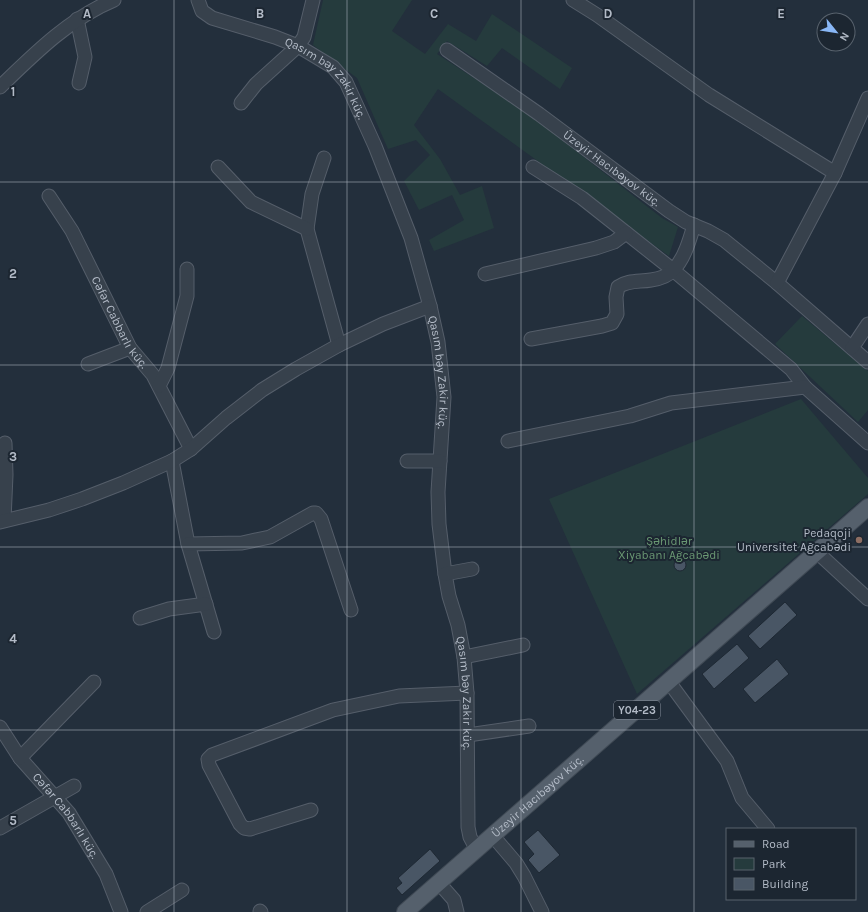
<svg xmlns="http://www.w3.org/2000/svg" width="868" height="912" font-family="Karla,sans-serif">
<rect width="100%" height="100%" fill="#232f3c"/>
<!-- green -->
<path fill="#253b3d" d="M323,0H412L392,31L425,54L448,24L476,41L492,14L572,68L560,89L502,48L487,66L447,41L437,54L526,112L662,218L678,227L669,256L438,89L414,125L440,159L460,195L482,186L494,228L434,251L429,240L464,220L452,195L419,210L404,181L430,155L416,140L388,149L357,78L313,45Z
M802,316L868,371V410L858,422L775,344Z
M801,399L868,478V494L637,694L549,499Z"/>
<!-- building -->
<path fill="#495665" stroke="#1e2833" d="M674 565a6 6 0 1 1 12 0a6 6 0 1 1-12 0Z
M785,602L797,615L760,649L748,636Z
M737,644L749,658L714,689L702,674Z
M777,659L789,674L755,703L743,689Z
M538,830L560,855L539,873L528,860L534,854L524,842Z
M430,849L440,861L402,895L396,888L402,883L398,878Z"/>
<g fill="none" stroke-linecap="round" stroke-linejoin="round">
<!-- minor casing -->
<g stroke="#555e6a" stroke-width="15">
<g id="minor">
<path id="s1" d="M198,0L202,11L212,18L275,37L298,46L333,67L346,82L375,146L411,238L430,306L438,342L444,397L438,492L439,524L445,574L449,596L458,625L464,657L467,693L468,827L470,837L477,850"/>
<path d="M573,0L597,15L709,95L835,173"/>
<path d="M77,19L85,57L79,83"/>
<path id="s2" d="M447,50L539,114L669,211L686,222L708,231L724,240L777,283L868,362"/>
<path d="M0,87C34,54 70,18 114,0"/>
<path d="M241,103L256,84L298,46L304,37L313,0"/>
<path d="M324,158L312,194L307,229L339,345"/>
<path d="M218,167L251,202L307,229"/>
<path d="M533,167L582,198L673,270L791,369L805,387L868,443"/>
<path id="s3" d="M49,196L72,231L130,348L153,375L191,449"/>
<path d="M485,274L596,248L614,242L626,233"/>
<path d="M777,283L835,173L868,98"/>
<path d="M531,339L602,326L612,323L617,314L616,297L618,287C628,280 639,282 651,280C658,279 668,276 673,270C684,260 690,239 694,225"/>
<path d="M852,348L868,324"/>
<path d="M88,364L130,348"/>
<path d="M159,386L168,368L187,296V269"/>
<path d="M508,441L630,416L671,403L805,387"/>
<path d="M172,461L188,544L214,632"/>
<path d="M407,461H440"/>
<path d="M4,520L6,475L5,443"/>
<path d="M0,522L49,510L82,499L123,483L172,461L191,449L226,418L262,390L296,369L339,345L383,324L430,306"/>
<path d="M188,544L242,543L270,537L313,513H316L321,519L351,610"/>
<path d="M817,552L868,599"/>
<path d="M445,574L472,569"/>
<path d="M140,618L169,609L206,604"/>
<path d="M464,657L523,645"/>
<path d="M669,682L727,761L742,798L768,829"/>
<path id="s4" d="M0,727L20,758L69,813L106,874L121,912"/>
<path d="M468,735L529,726"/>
<path d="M20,758L94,682"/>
<path d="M311,810L250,829L244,828L240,824L209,765L208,759L212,755L333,710L399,696L467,693"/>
<path d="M0,828L74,786"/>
<path d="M493,836L516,863L524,876L542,912"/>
<path d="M439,883L454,900L457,912"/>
<path d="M260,911L261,912"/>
<path d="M147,912L182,890"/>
</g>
</g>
<!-- major casing -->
<g stroke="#404a55" stroke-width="18">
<g id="major">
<path id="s5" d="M405,912L868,507"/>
</g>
</g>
<!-- minor -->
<use href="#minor" stroke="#37414c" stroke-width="13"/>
<!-- major -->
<use href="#major" stroke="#55606c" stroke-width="16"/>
</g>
<!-- grid -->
<path fill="none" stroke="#b3bbc7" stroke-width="1" stroke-opacity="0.55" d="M174,0V912M347,0V912M521,0V912M694,0V912M0,182H868M0,365H868M0,547H868M0,730H868"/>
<!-- markers -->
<circle fill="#8d6e63" stroke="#1c2631" stroke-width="1.5" cx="859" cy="540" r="4"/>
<g text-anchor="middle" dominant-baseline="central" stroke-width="4" stroke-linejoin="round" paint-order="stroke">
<!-- shield labels -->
<rect fill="#1c2631" stroke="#868e9a" stroke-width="1" x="614" y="701" width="46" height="18" rx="3"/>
<g font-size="11" font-weight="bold" fill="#b3bbc7">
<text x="637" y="710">Y04-23</text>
</g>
<!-- street labels -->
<g font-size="12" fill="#b3bbc7" stroke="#1c2631">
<text stroke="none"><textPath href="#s1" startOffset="158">Qasım bəy Zakir küç.</textPath></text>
<text stroke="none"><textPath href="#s2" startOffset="203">Üzeyir Hacıbəyov küç.</textPath></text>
<text stroke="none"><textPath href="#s3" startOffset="145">Cəfər Cabbarlı küç.</textPath></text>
<text stroke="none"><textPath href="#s1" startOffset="482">Qasım bəy Zakir küç.</textPath></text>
<text stroke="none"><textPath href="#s1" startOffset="806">Qasım bəy Zakir küç.</textPath></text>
<text stroke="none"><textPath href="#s5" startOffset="176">Üzeyir Hacıbəyov küç.</textPath></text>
<text stroke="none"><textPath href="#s4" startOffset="111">Cəfər Cabbarlı küç.</textPath></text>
</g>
<!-- poi labels -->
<g font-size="12" fill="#b3bbc7" stroke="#1c2631" text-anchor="end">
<text x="851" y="533">Pedaqoji<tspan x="851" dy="14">Universitet Ağcabədi</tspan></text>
</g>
<!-- park labels -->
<g font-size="12" fill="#6a9873" stroke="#1c2631">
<text x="669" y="541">Şəhidlər<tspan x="669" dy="14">Xiyabanı Ağcabədi</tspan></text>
</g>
</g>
<g font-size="13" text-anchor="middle" font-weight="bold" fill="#b3bbc7" stroke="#1c2631" stroke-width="4" stroke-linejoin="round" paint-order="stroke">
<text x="87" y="18">A</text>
<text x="260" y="18">B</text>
<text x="434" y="18">C</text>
<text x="608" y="18">D</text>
<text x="781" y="18">E</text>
<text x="13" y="96">1</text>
<text x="13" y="278">2</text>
<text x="13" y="461">3</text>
<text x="13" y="643">4</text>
<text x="13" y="825">5</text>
</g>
<!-- legend -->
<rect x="726" y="828" width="130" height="72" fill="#1c2631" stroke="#58626d"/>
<rect x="734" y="841" width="20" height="6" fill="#55606c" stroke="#58626d"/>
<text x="762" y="848" font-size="12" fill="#b3bbc7">Road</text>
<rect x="734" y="858" width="20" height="12" fill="#253b3d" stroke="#58626d"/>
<text x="762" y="868" font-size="12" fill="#b3bbc7">Park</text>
<rect x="734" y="878" width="20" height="12" fill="#495665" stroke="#58626d"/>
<text x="762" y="888" font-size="12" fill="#b3bbc7">Building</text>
<!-- north arrow -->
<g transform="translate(836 32) rotate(120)"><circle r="19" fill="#1c2631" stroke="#58626d"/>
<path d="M0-3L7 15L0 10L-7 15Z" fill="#89b7f6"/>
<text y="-6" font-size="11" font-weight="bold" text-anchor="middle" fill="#b3bbc7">N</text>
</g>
</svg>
